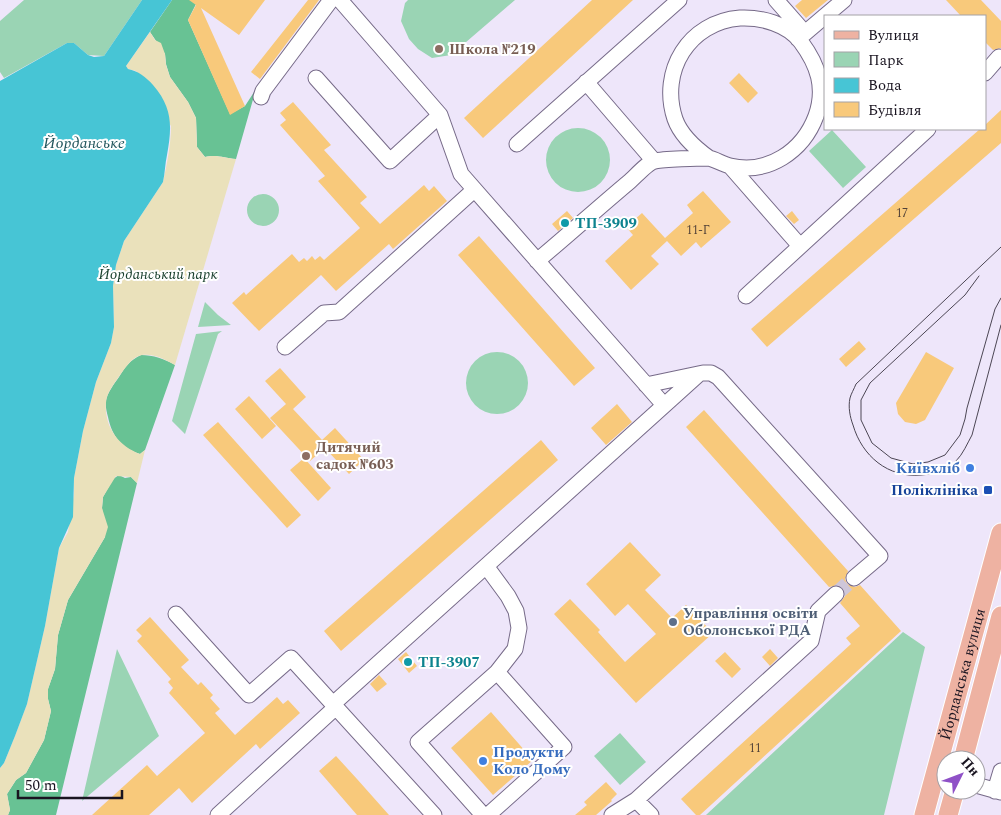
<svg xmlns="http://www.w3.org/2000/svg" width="1001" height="815" font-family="Spectral,serif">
<rect width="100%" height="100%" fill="#eee6fa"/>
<!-- green -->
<path fill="#9ad4b4" d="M24,0H142L104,56L88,55L74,43H67L4,78L0,72V21Z
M408,0H515L451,55L432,58L418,49L409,39L401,21L405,3Z
M546 160a32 32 0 1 1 64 0a32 32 0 1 1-64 0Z
M832,130L866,167L843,188L809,151Z
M247 210a16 16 0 1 1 32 0a16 16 0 1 1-32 0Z
M205,302L218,315L231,325L198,327Z
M222,331L218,334L185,434L172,421L196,334Z
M466 383a31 31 0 1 1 62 0a31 31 0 1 1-62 0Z
M903,632L925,647L884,815H706Z
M117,649L159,736L82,801Z
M620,733L646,762L620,785L594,756Z"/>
<!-- forest -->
<path fill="#68c294" d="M172,0H198L188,20L230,114L245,106L256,89L236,159C224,158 217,154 205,157L197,147L196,118L188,102L170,77L166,64L165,54L150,32Z
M141,355C153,355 165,359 175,365L145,450L140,454C121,448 112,436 108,417C107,413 105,406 106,401C107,393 114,384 119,377C125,367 130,360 141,355Z
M119,475L125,478L131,477L137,483L56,815H8L10,810L7,794L16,780L26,773L44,740L51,711L48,699V689L55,669L58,635L68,600L105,537L102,508L103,497L113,479Z"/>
<!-- sand -->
<path fill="#eae1bb" d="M150,32L155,40L161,43L165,54L166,65L170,77L188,102L196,118L197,147L205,157C217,154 224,158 236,159L175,365C167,360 153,353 142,355C132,357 126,367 120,375C115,383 106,393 106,403C104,426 118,446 140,454L145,450L137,483L131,477L116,476L103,497L102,508L108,527L105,537L68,600L58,635L55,669L48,689V699L51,711L44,740L26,773L16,780L7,794L10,810L8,815H0V768L4,763L15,736L27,704L45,626L59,548L68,532L74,494V478L83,431L96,382L111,343L114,327L113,286L116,265L124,241L163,182C167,164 171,144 171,126L136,71L128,69L126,66Z"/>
<!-- water -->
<path fill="#47c5d5" d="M142,0H172L126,66L128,69C138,71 146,77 153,85C173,108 172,127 167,155C165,164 165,173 163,182L124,241L116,265L113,286L114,327L111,343L96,382L83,431L74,478L73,517L59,548L45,626L27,704L15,736L4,763L0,768V81L67,43H74L88,55L94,57L104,56Z"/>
<!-- building -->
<path fill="#f8c97b" d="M189,0H265L239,35L201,8L245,106L230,115L188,20L196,5Z
M308,0H319L260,79L251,72Z
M592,0H633L483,138L464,118Z
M802,0H828L806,18L795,6Z
M946,0H981L1001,21V48L993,50L985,42V16H961Z
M739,73L758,93L748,103L729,83Z
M293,102L331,145L324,150L367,197L360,203L380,224L424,185L429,191L434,186L447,201L393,249L389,244L336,291L321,275L259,331L232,303L244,292L246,295L292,254L299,262L304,258L307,261L312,256L315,260L320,256L324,260L360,228L318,181L325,176L280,125L286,120L280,113Z
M1001,110V143L767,347L751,329L980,129H985V125Z
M703,191L731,222L701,248L696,242L681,256L667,241L651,256L659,264L631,290L605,261L633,235L626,227L642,213L665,238L693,213L687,205Z
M567,211L573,218L558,231L552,224Z
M792,211L799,220L794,224L786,216Z
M479,236L595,368L574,386L458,255Z
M859,341L866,349L846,367L839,359Z
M926,352L954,368L925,420L916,424L905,422L898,414L896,403Z
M280,368L306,397L293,409L322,440L335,428L364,460L349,474L325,448L310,461L270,418L286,404L265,381Z
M249,396L276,426L262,439L235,409Z
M617,404L632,422L606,445L591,428Z
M704,410L848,571L845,579L847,584L855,587L860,585L901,631L700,815H696L681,799L851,644L846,638L860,626L840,603L845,596L843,588L838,585L829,587L686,427Z
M218,422L301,515L287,528L203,435Z
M541,440L558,460L341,651L324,631Z
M304,458L331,488L318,501L290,470Z
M630,542L661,575L645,590L672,618L686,605L713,633L636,703L554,614L570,599L600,630L598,632L625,662L656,634L628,604L615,616L586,584Z
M150,617L189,660L181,667L198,685L201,682L213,695L210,698L220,709L215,713L235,735L277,697L283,704L288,700L300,713L260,749L256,744L192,803L179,788L149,815H92L147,765L157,776L205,733L169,693L173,688L168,682L171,679L137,641L142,636L136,630Z
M770,649L778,658L770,666L762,657Z
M406,652L417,666L409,673L398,659Z
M725,652L741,669L732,678L715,661Z
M379,675L387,684L377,692L370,684Z
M491,712L533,760L493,795L451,748Z
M336,756L357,779L389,815H357L319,771Z
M606,782L617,794L611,800L612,801L596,815H575L587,805L584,802Z"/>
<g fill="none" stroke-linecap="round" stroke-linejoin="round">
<!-- minor-tunnel -->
<path stroke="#cec6d9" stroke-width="15" stroke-dasharray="15 8" stroke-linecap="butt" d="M836,594L854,578"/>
<!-- minor casing -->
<g stroke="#766a88" stroke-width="17">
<path id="minor" d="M340,0L440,115L461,174L664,405
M776,0L805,33
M825,16L844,0
M798,39L825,16
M985,73L999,57
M316,78L390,161L440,115
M586,82L654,161
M261,97L263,91L331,0
M517,144L679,0
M730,166L800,246
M537,261C568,235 598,208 629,182C635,177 648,162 655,161C663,159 700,158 708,158C715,159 722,164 730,166C768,175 803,151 816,116C826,88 818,65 801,42C788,24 761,17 740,18C689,22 659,71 675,119C681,136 695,148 709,158
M746,296L928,129
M285,347L324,313L339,312L474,190
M646,385L703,373H711L718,377L880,556L854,578
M486,566L508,596L516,611L519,628L515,649L497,672
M176,614L249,695L291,658L434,815
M333,704L699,374
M976,785L1001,792
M995,791L1001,771
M636,800L651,815
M218,815L336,707
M483,815L418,742L497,672L564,747L488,815
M612,815L636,800L811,641L818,611L836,594"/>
</g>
<!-- major casing -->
<g stroke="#fff" stroke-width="21">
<g id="major">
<path d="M963,760L1001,616"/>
<path id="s1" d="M924,815L1001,533"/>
<path d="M948,815L955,790"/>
</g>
</g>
<!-- minor -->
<use href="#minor" stroke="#fff" stroke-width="15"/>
<!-- major -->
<use href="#major" stroke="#eeb2a2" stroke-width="19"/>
<!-- tram -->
<path stroke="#4c4654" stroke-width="1" d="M1001,247L856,384C854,389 851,394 850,398C848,407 850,417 853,425C862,456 888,478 921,475C934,474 946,471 956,461C963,454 967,444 972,435L1001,325
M979,276L965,295L870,383L861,400V420L872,443L891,458L913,464L928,462L945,455L960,435L965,419L967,408L995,309L1001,298"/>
</g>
<!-- markers -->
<g fill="#8d6e63" stroke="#fff" stroke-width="2">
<circle cx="439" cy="49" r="5"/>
<circle cx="306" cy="456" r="5"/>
</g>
<g fill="#0f9aa8" stroke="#fff" stroke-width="2">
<circle cx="565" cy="223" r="5"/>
<circle cx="408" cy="662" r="5"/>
</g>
<g fill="#3f7fe0" stroke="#fff" stroke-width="2">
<circle cx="970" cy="468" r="5"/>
<circle cx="483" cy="761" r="5"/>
</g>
<rect fill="#1a4fb4" stroke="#fff" stroke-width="2" x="983" y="485" width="10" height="10" rx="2.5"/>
<circle fill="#5c6f8a" stroke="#fff" stroke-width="2" cx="673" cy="622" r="5"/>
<g text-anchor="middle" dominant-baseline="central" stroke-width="4" stroke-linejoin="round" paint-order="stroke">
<!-- number labels -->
<g font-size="12" fill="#514137">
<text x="902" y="213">17</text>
<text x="698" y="230">11-Г</text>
<text x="755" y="748">11</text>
</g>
<!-- education labels -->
<g font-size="15" font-weight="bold" fill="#785e54" stroke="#fff" text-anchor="start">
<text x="449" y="49">Школа №219</text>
<text x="316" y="447">Дитячий<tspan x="316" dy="17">садок №603</tspan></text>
</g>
<!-- culture labels -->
<g font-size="15" font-weight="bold" fill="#0d838f" stroke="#fff" text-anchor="start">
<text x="575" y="223">ТП-3909</text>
<text x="418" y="662">ТП-3907</text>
</g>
<!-- park labels -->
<g font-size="15" font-style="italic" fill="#1a412e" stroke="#fff">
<text x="158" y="274">Йорданський парк</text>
</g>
<!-- shop labels -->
<g font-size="15" font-weight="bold" fill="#366cbe" stroke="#fff" text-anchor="end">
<text x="960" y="468">Київхліб</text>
<text x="493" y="752" text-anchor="start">Продукти<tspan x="493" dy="17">Коло Дому</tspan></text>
</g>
<!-- transit labels -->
<g font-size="15" font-weight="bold" fill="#164399" stroke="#fff" text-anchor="end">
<text x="978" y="490">Поліклініка</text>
</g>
<!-- service labels -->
<g font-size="15" font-weight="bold" fill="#4e5e75" stroke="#fff" text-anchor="start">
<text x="683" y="613">Управління освіти<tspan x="683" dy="17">Оболонської РДА</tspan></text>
</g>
<!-- street labels -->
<g font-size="15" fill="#191420" stroke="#fff">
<text stroke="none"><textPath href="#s1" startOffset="146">Йорданська вулиця</textPath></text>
</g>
<!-- water labels -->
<g font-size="16" font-style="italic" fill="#20555c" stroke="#fff">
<text x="84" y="143">Йорданське</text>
</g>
</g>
<!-- legend -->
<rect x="824" y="15" width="162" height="115" fill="#ffffff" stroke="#a3a1a6"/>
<rect x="834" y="31" width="25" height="8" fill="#eeb2a2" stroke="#a3a1a6"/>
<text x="868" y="40" font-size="15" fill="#191420">Вулиця</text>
<rect x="834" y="52" width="25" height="15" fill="#9ad4b4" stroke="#a3a1a6"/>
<text x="868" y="65" font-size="15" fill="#191420">Парк</text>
<rect x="834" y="78" width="25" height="15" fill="#47c5d5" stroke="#a3a1a6"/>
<text x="868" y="90" font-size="15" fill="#191420">Вода</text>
<rect x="834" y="102" width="25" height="15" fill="#f8c97b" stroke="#a3a1a6"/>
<text x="868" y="115" font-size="15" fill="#191420">Будівля</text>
<!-- north arrow -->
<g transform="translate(961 775) rotate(48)"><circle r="24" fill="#ffffff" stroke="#a3a1a6"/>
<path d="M0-4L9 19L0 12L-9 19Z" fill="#8f51c7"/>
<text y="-8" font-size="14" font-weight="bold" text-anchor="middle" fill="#191420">Пн</text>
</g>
<!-- scale -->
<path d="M18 790v8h104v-8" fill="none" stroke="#191420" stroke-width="2.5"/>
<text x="25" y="790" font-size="15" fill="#191420" stroke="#ffffff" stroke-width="4" paint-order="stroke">50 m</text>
</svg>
